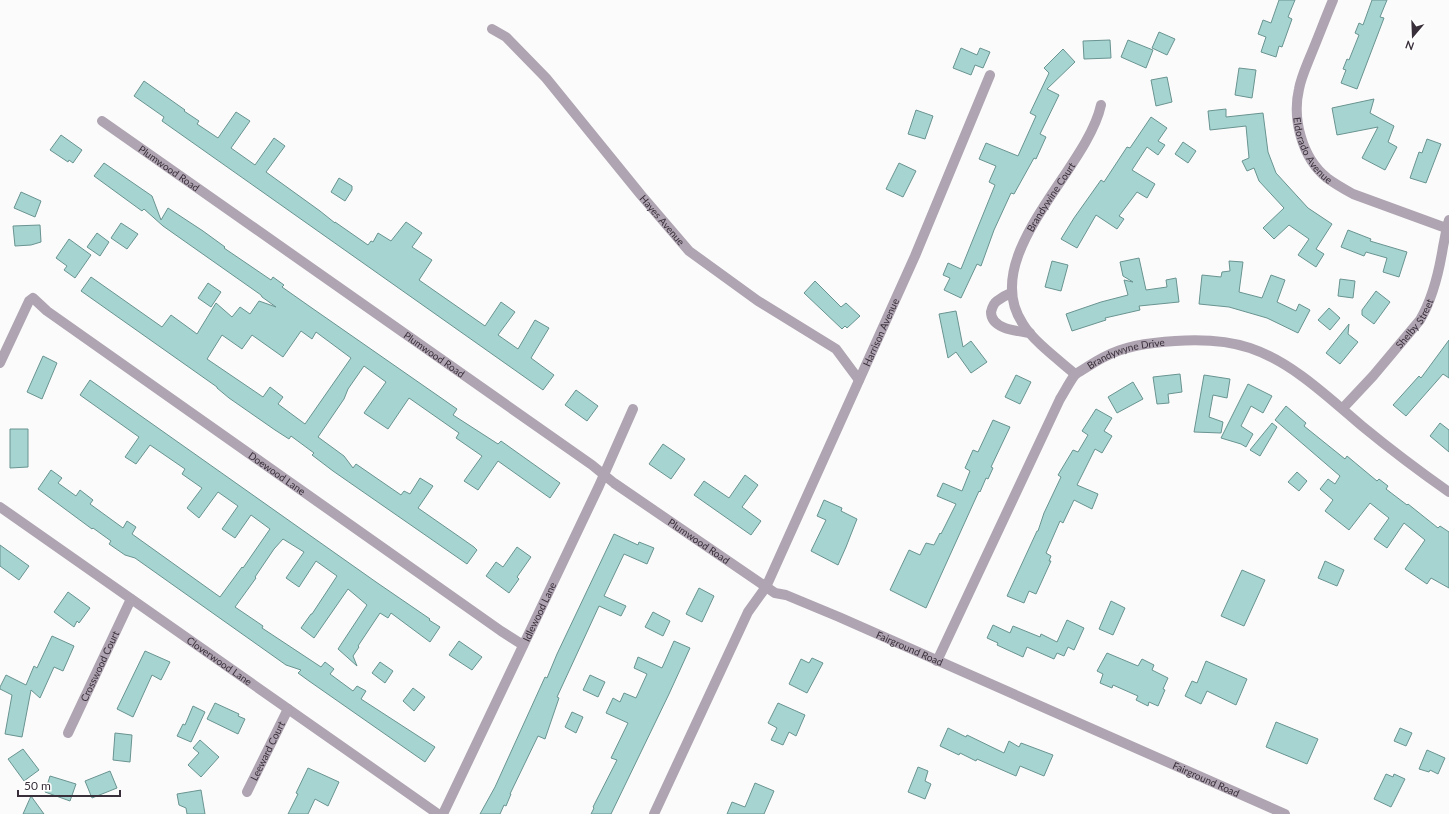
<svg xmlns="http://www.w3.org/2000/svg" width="1449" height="814" font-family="Lato,sans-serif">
<rect width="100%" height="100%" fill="#fbfbfb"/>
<!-- building -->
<path fill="#a6d4d0" stroke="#699491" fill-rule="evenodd" d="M1279,0H1295L1288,17L1292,19L1282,47L1279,46L1276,57L1261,52L1266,37L1258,34L1263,20L1271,23Z
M1372,0H1387L1380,17L1384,18L1357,89L1341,83L1346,70L1343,69L1347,59L1349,60L1359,35L1355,33L1359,23L1363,25Z
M1159,32L1175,39L1167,55L1152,48Z
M1110,40L1111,58L1084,59L1083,41Z
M1128,40L1153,50L1146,68L1121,57Z
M961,48L977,55L980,48L990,52L983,68L975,65L971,75L953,68Z
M1063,49L1075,62L1047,89L1059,95L1040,134L1046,137L1036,159L1034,158L1014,194L1011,193L994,230L981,266L977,264L961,298L944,290L950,278L943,275L948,263L961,269L995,185L989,182L996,166L979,159L986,143L1018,156L1036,116L1030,113L1049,73L1044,68Z
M1239,68L1256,70L1252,98L1235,95Z
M1167,77L1172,102L1156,106L1151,80Z
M144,81L185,110L184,111L199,121L197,124L218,138L236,112L250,121L231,148L255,165L274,138L285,146L266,172L320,211L335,223V222L368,245L371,241L373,242L378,233L391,241L406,222L422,233L412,247L432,260L419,280L485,326L501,302L515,312L498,335L518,349L535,320L549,328L531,358L554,375L543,390L162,121L164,117L134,96Z
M1374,99L1370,113L1394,126L1388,142L1397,147L1385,170L1362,158L1378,127L1337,135L1332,108Z
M1226,109V117L1263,113L1268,152L1276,173L1308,208L1332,224L1316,249L1324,254L1316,267L1298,255L1309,239L1289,225L1274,239L1263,228L1284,208L1259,181L1254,168L1247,171L1242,161L1249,158L1246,126L1210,130L1208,111Z
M916,110L933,116L925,139L908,134Z
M1151,117L1167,128L1158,141L1165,145L1158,155L1147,147L1132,170L1155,184L1147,198L1137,192L1119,216L1124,219L1117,229L1096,215L1077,248L1061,239L1074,218L1101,180L1104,182L1127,147L1130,148Z
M61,135L82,150L73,163L69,160L68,162L50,150Z
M1427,139L1441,144L1426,183L1410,178L1419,152L1422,153Z
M1183,142L1196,151L1188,163L1175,154Z
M104,163L152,196L161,220L168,208L203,231L225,247L224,248L271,280L273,277L284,285L282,287L309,306L457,409L453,415L498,444L501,441L560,483L550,498L498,461L478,490L464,481L482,456L456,438L459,433L409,398L388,429L364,413L386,382L364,366L348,389L344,399L318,437L344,456L353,468L356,464L401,495L404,491L410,494L420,478L433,486L418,508L474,547L477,550L467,564L333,471L312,455L314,453L291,436L289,439L275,430L229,398L217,388V387L81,291L91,277L162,327L171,315L197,334L216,303L232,317L240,307L250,314L259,301L276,307L262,297L261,295L163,226L144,209L142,211L94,176ZM301,331L312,339L316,332L351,358L305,424L278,404L283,397L270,387L263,397L207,359L222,335L242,349L252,335L283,357Z
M899,163L916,171L903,197L886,189Z
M339,178L352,186V190L345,201L331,192Z
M21,192L41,201L35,217L14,208Z
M121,223L138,234L127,249L111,238Z
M40,225L41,242L31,245L15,246L13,226Z
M1348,230L1371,239L1370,241L1407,252L1399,277L1383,272L1387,258L1366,252L1364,256L1341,247Z
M97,233L109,242L100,256L87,247Z
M69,239L91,255L75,278L64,270L67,266L56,258Z
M1139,258L1146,290L1167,287L1166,280L1176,278L1179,302L1139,306L1140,310L1105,318L1106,320L1072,331L1066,314L1101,302L1128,295L1124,280L1133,282L1123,276L1120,262Z
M1052,261L1068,265L1061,291L1045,287Z
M1229,261L1243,262L1239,292L1262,298L1271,275L1285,280L1277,302L1296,311L1299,304L1310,310L1298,333L1267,318L1229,307L1199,304L1202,275L1221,277L1222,272L1230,271Z
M1340,279L1355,281L1353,298L1338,296Z
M815,281L841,307L846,303L860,316L847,328L845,326L842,329L804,293Z
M208,283L221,292L211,307L198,298Z
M1376,291L1390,302L1374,324L1362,315V310Z
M1329,308L1340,318L1330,330L1318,320Z
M956,311L963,347L971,341L987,362L971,373L956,352L948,358L939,314Z
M1349,324L1348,334L1358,342L1340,364L1326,353Z
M1449,340V378L1443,374L1406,416L1393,405L1419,376L1421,378Z
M43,356L57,363L42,399L27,392Z
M1180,374L1182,392L1168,394L1169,403L1157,404L1153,377Z
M1016,375L1031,382L1020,404L1005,397Z
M1204,375L1230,379L1227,398L1213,395L1209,417L1223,422L1221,433L1194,432Z
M90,380L376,582L430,619L429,620L440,627L430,642L391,613L388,618L380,613L358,646L359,647L353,656L357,666L338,649L367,605L348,589L314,638L301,628L311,614H312L337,576L316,561L299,587L286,578L304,552L283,539L274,549L255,577L256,578L235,607L263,626L262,628L321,667L325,662L334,669L330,674L353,691L357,686L366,691L361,699L435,747L425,762L309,681L298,673L301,670L286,665L135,558L125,555L109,544L111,541L93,528L92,529L38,489L51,470L62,478L58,483L76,496L80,490L93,500L90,504L123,528L127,521L136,527L132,534L220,597L242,567L243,568L270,529L251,515L235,538L222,529L238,506L218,492L199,518L187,508L202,488L182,474L185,469L150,445L136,464L125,457L139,437L80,395Z
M1133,382L1143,399L1117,413L1108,397Z
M1248,384L1272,396L1263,413L1251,406L1241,426L1253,434L1246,447L1241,444L1221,438Z
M576,390L598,406L587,421L565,405Z
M1286,406L1306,423L1304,426L1345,459L1347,456L1377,481L1379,479L1388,486L1386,489L1407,505L1408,504L1438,528L1440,526L1449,532V588L1431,578L1427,584L1405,569L1425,540L1404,523L1387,548L1374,539L1389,518L1370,503L1349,530L1325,511L1333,500L1320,489L1328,479L1335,484L1340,476L1275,420Z
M1096,409L1112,418L1104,431L1112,436L1102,453L1095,449L1077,485L1098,494L1092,509L1074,500L1063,523L1060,521L1046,553L1051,556L1049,561H1051L1036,594L1029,591L1024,603L1007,596L1037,531H1038L1044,513L1061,477L1058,475L1073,450L1078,452L1088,435L1082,431Z
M993,420L1010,427L991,467L993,468L988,479L986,478L980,492L979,491L926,608L890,590L909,550L920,555L926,543L934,545L940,533L941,534L956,504L937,496L943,483L962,491L970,471L965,468L973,450L978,452Z
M1272,423L1277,427L1260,456L1250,450Z
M1440,423L1449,430V452L1430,436Z
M10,429H28V467L10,468Z
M663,444L685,459L671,479L649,464Z
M1297,472L1307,481L1299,491L1288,482Z
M745,475L758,485L742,507L761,521L751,535L694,495L704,481L729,498Z
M824,500L842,508L841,511L857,519L846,547L838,565L811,551L826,520L817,516Z
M614,534L638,545L639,542L654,548L647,564L624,554L604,596L626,606L621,616L599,606L557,697L559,698L545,739L538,736L510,794H511L506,806L504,805L500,814H480L495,787L545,677L547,678L557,654Z
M0,545L29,566L19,580L0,566Z
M517,547L531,557L517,577L519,579L509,593L486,576L496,562L503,567Z
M1325,561L1344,570L1337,586L1318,578Z
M1242,570L1265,580L1244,626L1221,616Z
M699,588L714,596L702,622L686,614Z
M68,592L90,608L79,623L77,621L74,627L54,612Z
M1111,601L1125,608L1113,635L1099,629Z
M653,612L670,621L663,636L645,627Z
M1067,620L1084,628L1074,650L1068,647L1064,656L1057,653L1054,659L1027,647L1023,657L997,645L998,643L987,638L993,625L1010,633L1013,626L1040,637L1041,634L1057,642Z
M52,636L74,646L63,671L54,667L40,698L31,690L22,737L5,734L12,695L0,689V687L6,675L26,685L34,666L37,668Z
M459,641L482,657L472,670L449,655Z
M674,641L690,648L669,694L611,814H591L594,808L593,807L617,760L611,758L628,723L606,713L613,698L620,702L624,693L636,698L647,674L634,668L638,657L662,668Z
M145,651L170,662L161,680L152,675L133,717L117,709Z
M1107,653L1138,666L1142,659L1154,665L1152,670L1168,678L1163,689L1165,690L1158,706L1149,702L1148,706L1136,700L1138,696L1113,685L1112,688L1100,683L1103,674L1097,671Z
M812,658L823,663L807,693L789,684L801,659L809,663Z
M1206,661L1247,679L1236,705L1207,691L1201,704L1185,696L1192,681L1197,683Z
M380,662L393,671L385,683L372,673Z
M590,675L605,682L598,697L583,690Z
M413,688L425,697L414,711L403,701Z
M215,703L239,714L238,716L245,719L238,734L207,719Z
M778,703L805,715L796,736L789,732L783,745L771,740L777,728L768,723Z
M193,706L205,712L191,742L177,736L183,724L185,725Z
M572,712L583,717L576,733L565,727Z
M1276,722L1318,739L1307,764L1266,747Z
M948,728L966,737L967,735L1004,753L1009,741L1019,747L1021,743L1053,755L1044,776L1020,766L1016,776L977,759L976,761L960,753L959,755L940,746Z
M1400,728L1412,733L1406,746L1394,741Z
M115,733L132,735L130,762L113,760Z
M200,740L219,757L201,777L188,765L199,753L193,748Z
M23,749L39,770L24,781L8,759Z
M1427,750L1445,758L1438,774L1430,770L1429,772L1419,769Z
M918,767L928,771L925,781L931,784L925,799L908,792Z
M308,768L339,782L328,806L315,799L308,814H288L298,794L296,793Z
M110,771L117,788L92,798L85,781Z
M1386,774L1393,777L1394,774L1405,779L1391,807L1374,799Z
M50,776L76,784L70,801L45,792Z
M755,783L774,791L764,814H727L732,802L745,807Z
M201,790L205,814H187L186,808L179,805L177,794Z
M31,796L44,814H23Z"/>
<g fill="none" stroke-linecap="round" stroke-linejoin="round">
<!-- minor -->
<g stroke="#afa4b1" stroke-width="10">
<path id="s1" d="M1333,0C1325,19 1318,38 1310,57C1306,67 1301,78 1299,89C1292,119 1302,158 1327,178C1335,184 1344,189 1353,194L1446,228"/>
<path id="s2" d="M492,29L506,37L546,78L641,195L689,251L758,301L836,349L859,380"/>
<path id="s3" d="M102,121L592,465L614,483L775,593L786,595L839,617L1285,814"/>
<path d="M1011,293C1006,295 1001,298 997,301C994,303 992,308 991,312C991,329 1017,331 1030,333"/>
<path id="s4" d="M0,363L29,301L33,298L47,311L501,631L523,645"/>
<path id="s5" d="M1075,374C1060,361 1033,341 1023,324C977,256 1087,170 1101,105"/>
<path id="s6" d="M1343,408L1373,376L1420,320C1433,298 1439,272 1443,247C1445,238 1446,229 1449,220"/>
<path id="s7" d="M0,507L438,814"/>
<path id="s8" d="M937,661L1060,399C1065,391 1069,383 1074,376C1077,372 1083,370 1087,367C1110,352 1127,346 1154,343C1186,339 1220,338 1250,348C1292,362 1329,398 1362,426C1390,449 1419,471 1449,492"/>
<path id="s9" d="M68,733L131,599"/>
<path id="s10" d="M247,792L288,709"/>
<path id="s11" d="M443,814L599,486L633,409"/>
<path id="s12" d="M654,814L748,612L766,587L915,256L990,75"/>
</g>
</g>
<g text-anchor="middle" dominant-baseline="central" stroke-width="3" stroke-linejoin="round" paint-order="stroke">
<!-- street labels -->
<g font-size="10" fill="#382f3a" stroke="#fff">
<text stroke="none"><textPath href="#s1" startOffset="161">Eldorado Avenue</textPath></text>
<text stroke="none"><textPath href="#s3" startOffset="82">Plumwood Road</textPath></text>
<text stroke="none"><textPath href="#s5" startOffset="211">Brandywine Court</textPath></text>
<text stroke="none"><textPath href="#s2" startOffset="257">Hayes Avenue</textPath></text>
<text stroke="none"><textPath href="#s6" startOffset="111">Shelby Street</textPath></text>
<text stroke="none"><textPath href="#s12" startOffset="533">Harrison Avenue</textPath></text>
<text stroke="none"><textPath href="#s3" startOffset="406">Plumwood Road</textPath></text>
<text stroke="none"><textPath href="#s8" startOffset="374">Brandywyne Drive</textPath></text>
<text stroke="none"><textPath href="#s4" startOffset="374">Doewood Lane</textPath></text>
<text stroke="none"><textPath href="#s3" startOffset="730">Plumwood Road</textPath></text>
<text stroke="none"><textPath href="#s11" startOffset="224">Idlewood Lane</textPath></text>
<text stroke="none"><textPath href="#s3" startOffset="968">Fairground Road</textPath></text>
<text stroke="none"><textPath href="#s7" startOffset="268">Cloverwood Lane</textPath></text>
<text stroke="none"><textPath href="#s9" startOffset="74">Crosswood Court</textPath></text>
<text stroke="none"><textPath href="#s10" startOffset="46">Leeward Court</textPath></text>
<text stroke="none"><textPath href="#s3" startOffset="1292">Fairground Road</textPath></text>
</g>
</g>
<!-- north arrow -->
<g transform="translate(1413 36) rotate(199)" stroke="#ffffff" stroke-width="3" paint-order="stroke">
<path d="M0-3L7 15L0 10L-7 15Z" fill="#382f3a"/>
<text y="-6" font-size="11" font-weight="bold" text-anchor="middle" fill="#382f3a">N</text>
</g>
<!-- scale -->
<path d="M18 790v6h102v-6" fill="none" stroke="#382f3a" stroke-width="2"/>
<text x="24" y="790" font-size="12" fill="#382f3a" stroke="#ffffff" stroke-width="3" paint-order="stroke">50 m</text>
</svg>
